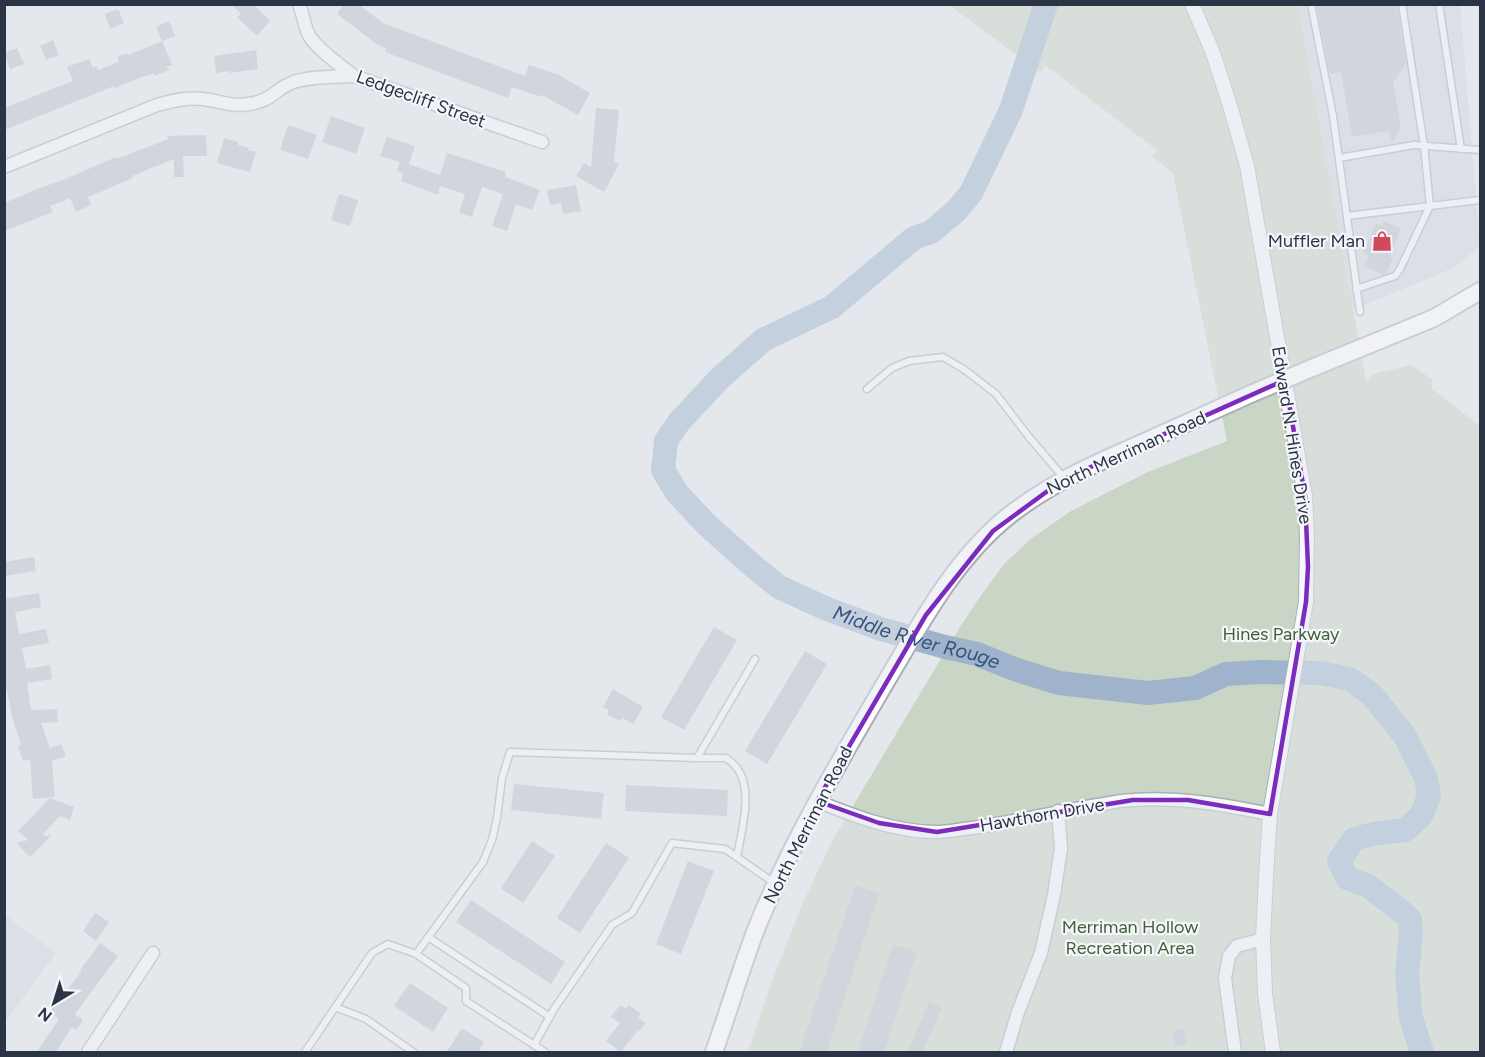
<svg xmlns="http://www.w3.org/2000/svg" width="1485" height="1057" font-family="Figtree,sans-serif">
<rect width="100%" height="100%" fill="#e4e7ec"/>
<!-- built -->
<path fill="#d2d6de" d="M1298,5H1460L1480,247L1453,268L1353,310Z
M5,915L56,953L5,1022Z"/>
<!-- green -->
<path fill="#c9d6c5" d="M949,5H1298L1366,381L1373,374L1411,365L1432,379V389L1480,426V1052H748L769,989L801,907L832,841L960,627L984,591L1005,563L1032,538L1071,511L1148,472L1227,441L1173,173L1152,156L1157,150L1046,66L1040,72Z"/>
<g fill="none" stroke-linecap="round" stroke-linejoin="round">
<!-- river -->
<path stroke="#9fb4cc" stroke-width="24" id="s1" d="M1046,4L1011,110L971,193L956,211L931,232L914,238L832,307L763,340L720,378L679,422L666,441L663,470L677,493L707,525L753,566L779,587L827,609L881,629L945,647L977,654L1017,670L1059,683L1148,693L1195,688L1226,674L1260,672L1321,673L1350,679L1372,695L1405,736L1426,778L1429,796L1421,816L1405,830L1373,834L1354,839L1339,861L1347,878L1368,886L1396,907L1410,919L1411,934L1407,974L1411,1018L1422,1052"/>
</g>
<!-- building -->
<path fill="#bbc0ca" d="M231,4H253L270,21L257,36L237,17L241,14Z
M344,4H358L383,23L525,76L529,65L557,74L590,93L578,115L542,95L541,97L512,87L508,98L385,52L386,48L378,45L337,14Z
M1316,4H1397L1406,64L1393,82L1401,128L1392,143L1389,131L1352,137L1341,72L1330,74Z
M118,9L124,23L110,29L105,14Z
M169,21L175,36L162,41L172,65L167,67L169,70L155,76L154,73L147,76V75L115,88L114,86L4,130V108L73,81L67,67L89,59L93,68L97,66L98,70L119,62L117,57L127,53L128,55L162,41L156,27Z
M53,40L59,55L46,60L40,46Z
M17,48L24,64L10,69L4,53Z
M256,50L258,69L229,73V71L216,73L214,56Z
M596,108L619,110L614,162L619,164L604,192L576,176L584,163L591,167Z
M331,116L365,128L356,154L322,142Z
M288,125L317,135L308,159L280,150Z
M206,135L207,156H183L184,177H174V159L132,176L133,178L88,197L91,205L76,212L70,198L50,206L53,212L4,231V203L31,192V191L63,180L116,157L117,159L168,139L167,136Z
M387,137L415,146L409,164L440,175L447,153L506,172L505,177L540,190L532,210L516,204L507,231L492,226L503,194L482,187L472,217L459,213L465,194L440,186L438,195L401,181L403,173L397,171L400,162L380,156Z
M224,138L238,142V145L249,148L248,150L256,152L250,172L217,163Z
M576,185L581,211L563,214L561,203L550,205L547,190Z
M339,194L358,200L350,226L331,220Z
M1383,221L1401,229L1390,257L1393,258L1387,273L1383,274L1364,266L1369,255L1363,252L1376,223L1382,226Z
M34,557L36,571L4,576V562Z
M39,593L41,607L15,612L19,634L46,629L49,643L22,648L26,669L50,665L52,679L27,683L31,710L57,709L58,722L41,723L50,748L61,744L66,756L52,761L55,797L33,799L30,759L23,761L18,746L21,745L12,717L4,674V599Z
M714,627L737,640L684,730L661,717Z
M805,651L827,664L767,764L745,751Z
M613,689L643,707L633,724L622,718L620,721L607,714L609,710L603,707Z
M514,784L604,793L601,819L511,810Z
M626,785L728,790L727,816L625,811Z
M50,798L74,807L70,820L60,816L43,834L46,836L52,835L30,857L16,843L28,840L18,831Z
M532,841L555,856L523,903L501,888Z
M606,843L629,858L580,933L557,918Z
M688,861L714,871L681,954L656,944Z
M855,885L879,893L826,1053H799Z
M471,900L565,962L551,984L456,922Z
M95,913L109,922L96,941L83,931Z
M100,943L118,956L75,1014L83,1020L76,1030L72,1027L55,1053H36L59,1019L48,1011L56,1000L58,1002L82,971L80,970Z
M893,944L917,952L884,1053H857Z
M410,983L448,1008L433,1032L394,1006Z
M929,1002L942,1008L922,1053H907Z
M620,1005L626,1009L629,1005L641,1014L638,1018L646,1023L639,1031L638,1030L621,1052L606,1041L620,1023L611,1017Z
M462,1028L484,1042L478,1053H446Z
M1184,1029L1187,1044L1175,1047L1172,1031Z"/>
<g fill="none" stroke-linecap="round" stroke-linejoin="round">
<!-- service casing -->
<g stroke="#a9aeb7" stroke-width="9">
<path id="service" d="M1311,4L1333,116L1360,312
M1439,4L1461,149
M1339,158L1414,145L1480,150
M1347,216L1480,200
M1356,289L1395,276L1400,269L1430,206L1424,146L1402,4
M867,389L892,368L909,361L943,357L965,370L996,394L1029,437L1064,478
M697,758H726C730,761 734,764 737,768C754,790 741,832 737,857
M428,937L550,1017
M335,1007L366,1019L413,1052
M534,1045L554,1009L612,925L632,913L672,843L725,849L776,884
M305,1052L372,953L388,944L416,954
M545,1052L466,1001V988L416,954L483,862L492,840L497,818L502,778L510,752L697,758L755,659"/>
</g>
<!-- minor casing -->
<g stroke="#a9aeb7" stroke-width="15">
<path id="minor" d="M299,4C303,14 304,24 308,33C313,46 342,67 354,76L542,142
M4,167L157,105C172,101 187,97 203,99C219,101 232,107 249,104C270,101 273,92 289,84C304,76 337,77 354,76
M817,801C854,816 895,832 936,832C948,832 960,829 972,828C1014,822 1056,812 1098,805C1110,803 1122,800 1134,800C1180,797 1225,805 1270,814
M88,1052L153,953
M1006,1052L1018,1012L1041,953L1054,895L1061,848L1058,811
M1235,1052L1225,978L1229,956L1237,946L1263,939"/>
</g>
<!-- tertiary casing -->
<g stroke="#a9aeb7" stroke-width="16">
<path id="tertiary" d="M1192,4L1213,53L1231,109L1247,166L1305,496L1307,536L1306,602L1270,814L1266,876L1263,939L1265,993L1273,1052"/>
</g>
<!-- secondary casing -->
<g stroke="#a9aeb7" stroke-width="20">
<path id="secondary" d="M1312,368L1434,318L1480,291
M714,1052C728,1013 740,972 755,932C790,844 839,762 887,680C922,621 956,557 1011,514C1053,482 1094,464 1142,443C1179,426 1216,410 1253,393"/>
</g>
<!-- service -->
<use href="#service" stroke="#f7f8fa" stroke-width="6"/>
<!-- minor -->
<use href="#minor" stroke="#f7f8fa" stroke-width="12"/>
<!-- tertiary -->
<use href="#tertiary" stroke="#f7f8fa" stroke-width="14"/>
<!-- secondary -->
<use href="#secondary" stroke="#fff" stroke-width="16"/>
<!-- secondary-bridge casing -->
<g stroke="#a9aeb7" stroke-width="20" stroke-linecap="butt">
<path id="secondary-bridge" d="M1253,393L1312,368"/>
</g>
<!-- secondary-bridge -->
<use href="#secondary-bridge" stroke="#fff" stroke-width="16"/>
</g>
<!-- marked area -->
<path d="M0 0H1485V1057H0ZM1285,380L1305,496L1308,567L1306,602L1270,814L1188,800H1133L937,832L879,823L817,801L926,615L993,531L1064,479Z" fill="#e4e7ec" fill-opacity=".55" fill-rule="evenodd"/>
<path fill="none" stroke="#7b2cbf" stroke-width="4.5" stroke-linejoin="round" d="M1285,380L1305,496L1308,567L1306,602L1270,814L1188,800H1133L937,832L879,823L817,801L926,615L993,531L1064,479Z"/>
<!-- icons -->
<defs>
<g id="shop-bare" transform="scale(1.62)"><path d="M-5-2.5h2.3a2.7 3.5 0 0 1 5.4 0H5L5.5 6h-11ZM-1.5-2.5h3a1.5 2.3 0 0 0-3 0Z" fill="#d1495b" stroke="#f4f6f9" stroke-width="2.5" paint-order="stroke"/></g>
</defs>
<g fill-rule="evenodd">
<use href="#shop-bare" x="1382" y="241"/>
</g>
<g text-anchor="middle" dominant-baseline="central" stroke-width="4.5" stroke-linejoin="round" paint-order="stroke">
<!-- street labels -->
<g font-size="18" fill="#2b3445" stroke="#f4f6f9">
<text transform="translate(421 99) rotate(20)">Ledgecliff Street</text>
<text transform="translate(1292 435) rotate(81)">Edward N. Hines Drive</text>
<text transform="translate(1126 453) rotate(-25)">North Merriman Road</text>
<text transform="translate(1042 815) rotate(-10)">Hawthorn Drive</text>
<text transform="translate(808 825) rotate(-63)">North Merriman Road</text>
</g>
<!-- poi labels -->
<g font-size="18" fill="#2b3445" stroke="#f4f6f9" text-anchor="end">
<text x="1365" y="241">Muffler Man</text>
</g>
<!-- park labels -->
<g font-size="18" fill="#3f6138" stroke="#f4f6f9">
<text x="1281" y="634">Hines Parkway</text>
<text x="1130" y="927">Merriman Hollow<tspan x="1130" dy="21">Recreation Area</tspan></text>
</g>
<!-- water labels -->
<g font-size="20" font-style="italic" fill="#34527a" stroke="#f4f6f9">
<text stroke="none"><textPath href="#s1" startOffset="944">Middle River Rouge</textPath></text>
</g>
</g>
<!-- border -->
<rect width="1485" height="1057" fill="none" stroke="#2b3445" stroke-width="12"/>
<!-- north arrow -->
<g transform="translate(54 1003) rotate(218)" stroke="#f4f6f9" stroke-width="4.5" paint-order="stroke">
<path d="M0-4.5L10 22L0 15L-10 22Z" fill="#2b3445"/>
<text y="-9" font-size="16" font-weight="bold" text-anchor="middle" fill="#2b3445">N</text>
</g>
</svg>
